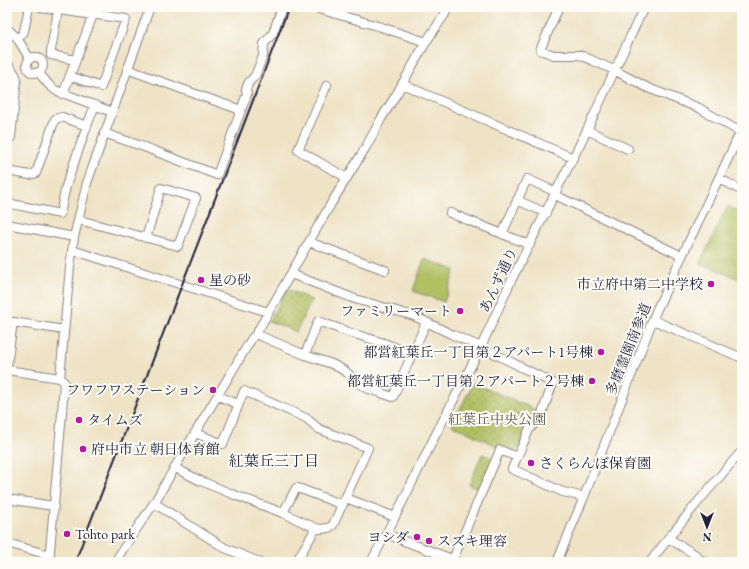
<svg xmlns="http://www.w3.org/2000/svg" width="749" height="569" font-family="'EB Garamond','Noto Serif JP',serif">
<defs>
<pattern id="park-dots" width="8" height="8" patternUnits="userSpaceOnUse"><rect width="8" height="8" fill="#b1c063"/><path d="M2 2h.1M6 6h.1" fill="none" stroke="#909c53" stroke-width="1.8" stroke-linecap="round"/></pattern>
</defs>
<rect width="100%" height="100%" fill="#fdfcf7"/>
<filter id="ink" filterUnits="userSpaceOnUse"><feTurbulence type="fractalNoise" baseFrequency=".025" numOctaves="2"/><feDisplacementMap in="SourceGraphic" scale="8" xChannelSelector="R" yChannelSelector="G"/><feConvolveMatrix kernelMatrix="1 2 1 2 8 2 1 2 1" color-interpolation-filters="sRGB"/></filter>
<filter id="wash" filterUnits="userSpaceOnUse"><feTurbulence type="fractalNoise" baseFrequency=".012" numOctaves="4" result="noise"/><feDisplacementMap in="SourceGraphic" scale="16" xChannelSelector="R" yChannelSelector="G"/><feGaussianBlur stdDeviation="0.9" result="paint"/><feColorMatrix in="noise" values="0 0 0 0 0 0 0 0 0 0 0 0 0 0 0 0 0 1.4 0 .05"/><feComposite in="paint" operator="in"/></filter>
<g filter="url(#wash)">
<rect width="100%" height="100%" fill="#efe3c6"/>
<!-- park -->
<path fill="url(#park-dots)" stroke="#6a714f" d="M287,289L312,300L296,332L269,321Z
M473,383L541,412L514,454L452,425Z
M482,454L496,460L480,489L469,485Z"/>
<!-- pitch -->
<path fill="#b1c063" stroke="#6a714f" d="M728,206L742,213V280L700,263Z
M424,259L455,270L444,302L413,291Z"/>
</g>
<g filter="url(#ink)">
<g fill="none" stroke-linecap="round" stroke-linejoin="round">
<!-- minor casing -->
<g stroke="#888280" stroke-width="10">
<path id="minor" d="M40,7L93,15H98L126,19L101,87L70,76
M312,7L378,26L426,42
M559,7L540,50L554,55H580L614,70L648,88L699,108L742,133
M58,10L51,50V55L76,60
M7,28L17,38L30,59
M17,38L22,35L24,31L29,7
M27 65a8 8 0 1 1 16 0a8 8 0 1 1-16 0Z
M7,63L15,74L17,79L11,137L7,142
M127,69L201,96L241,110
M39,73L49,85L55,90L112,112
M402,84L573,158
M327,85L298,150L347,178
M63,94L93,15
M587,130L628,149
M104,133L144,147L217,175L247,94L246,89L249,82L255,76L263,56L264,44L273,33L281,10
M7,171L30,175L36,173L55,119L58,118L62,117L87,126L95,105
M719,178L742,191
M555,195L682,256
M517,200L546,213
M7,203L60,214L66,186L87,126
M450,213L530,245
M79,220L178,246L196,198L161,188L146,238
M7,224L74,237
M502,234L527,179L556,192
M309,242L385,270
M72,250L268,312
M291,274L355,299L414,316L451,334L481,347L553,383L541,416L529,430L512,469L563,492L584,497
M653,320L742,358
M256,334L305,355L332,364L345,371L360,384L369,389L393,397L426,323
M305,355L318,321L348,332L381,342L412,354
M7,365L13,322L64,330
M7,370L60,378
M218,396L238,404
M175,468L201,481L232,494L283,513L316,528L320,529L328,528L333,525L368,448L319,429L306,418L244,391L223,444L195,433
M346,498L395,517
M7,499L54,506
M154,503L225,548L259,562
M283,513L296,488H298L343,505
M386,534L460,562
M668,538L696,555L698,558L706,562
M7,543L49,555
M453,559L500,450L517,457
M49,562L62,413L64,382L60,378L70,267L74,237L87,183L150,7
M115,562L123,549L154,503L195,433L252,338L256,334L332,202L366,147L381,119L396,95L426,42L445,14L448,7
M296,562L316,528
M371,562L395,517L436,434L481,347L510,283L587,130L644,7
M557,562L584,497L657,309L742,129
M650,562C679,524 710,487 742,451"/>
</g>
<!-- minor -->
<use href="#minor" stroke="#fff" stroke-width="8"/>
<!-- rail -->
<path stroke="#22223b" stroke-width="2" d="M75,562L289,7"/>
</g>
</g>
<!-- markers -->
<g fill="#b5179e" stroke="#fdfcf7" stroke-width="1.5">
<circle cx="201" cy="280" r="4"/>
<circle cx="711" cy="284" r="4"/>
<circle cx="460" cy="311" r="4"/>
<circle cx="601" cy="352" r="4"/>
<circle cx="592" cy="381" r="4"/>
<circle cx="213" cy="390" r="4"/>
<circle cx="79" cy="420" r="4"/>
<circle cx="83" cy="449" r="4"/>
<circle cx="531" cy="463" r="4"/>
<circle cx="67" cy="534" r="4"/>
<circle cx="417" cy="537" r="4"/>
<circle cx="429" cy="541" r="4"/>
</g>
<g text-anchor="middle" dominant-baseline="central" stroke-width="4" stroke-linejoin="round" paint-order="stroke">
<!-- poi labels -->
<g font-size="14" fill="#22223b" stroke="#fdfcf7" text-anchor="start">
<text x="209" y="280">星の砂</text>
<text x="703" y="284" text-anchor="end">市立府中第二中学校</text>
<text x="452" y="311" text-anchor="end">ファミリーマート</text>
<text x="593" y="352" text-anchor="end">都営紅葉丘一丁目第２アパート1号棟</text>
<text x="584" y="381" text-anchor="end">都営紅葉丘一丁目第２アパート２号棟</text>
<text x="205" y="390" text-anchor="end">フワフワステーション</text>
<text x="87" y="420">タイムズ</text>
<text x="91" y="449">府中市立 朝日体育館</text>
<text x="539" y="463">さくらんぼ保育園</text>
<text x="75" y="534">Tohto park</text>
<text x="409" y="537" text-anchor="end">ヨシダ</text>
<text x="437" y="541">スズキ理容</text>
</g>
<!-- street labels -->
<g font-size="14" fill="#22223b" stroke="#fdfcf7">
<text transform="translate(498 280) rotate(-65)">あんず通り</text>
<text transform="translate(628 349) rotate(-68)">多磨霊園南参道</text>
</g>
<!-- park labels -->
<g font-size="14" fill="#545949" stroke="#fdfcf7">
<text x="497" y="419">紅葉丘中央公園</text>
</g>
<!-- neighbourhood labels -->
<g font-size="15" fill="#22223b" stroke="#fdfcf7">
<text x="274" y="460">紅葉丘三丁目</text>
</g>
</g>
<!-- margin -->
<rect width="749" height="569" fill="none" stroke="#fdfcf7" stroke-width="24"/>
<!-- north arrow -->
<g transform="translate(707 527) rotate(180)" stroke="#fdfcf7" stroke-width="3" paint-order="stroke">
<path d="M0-3L7 15L0 10L-7 15Z" fill="#22223b"/>
<text y="-6" font-size="11" font-weight="bold" text-anchor="middle" fill="#22223b">N</text>
</g>
</svg>
